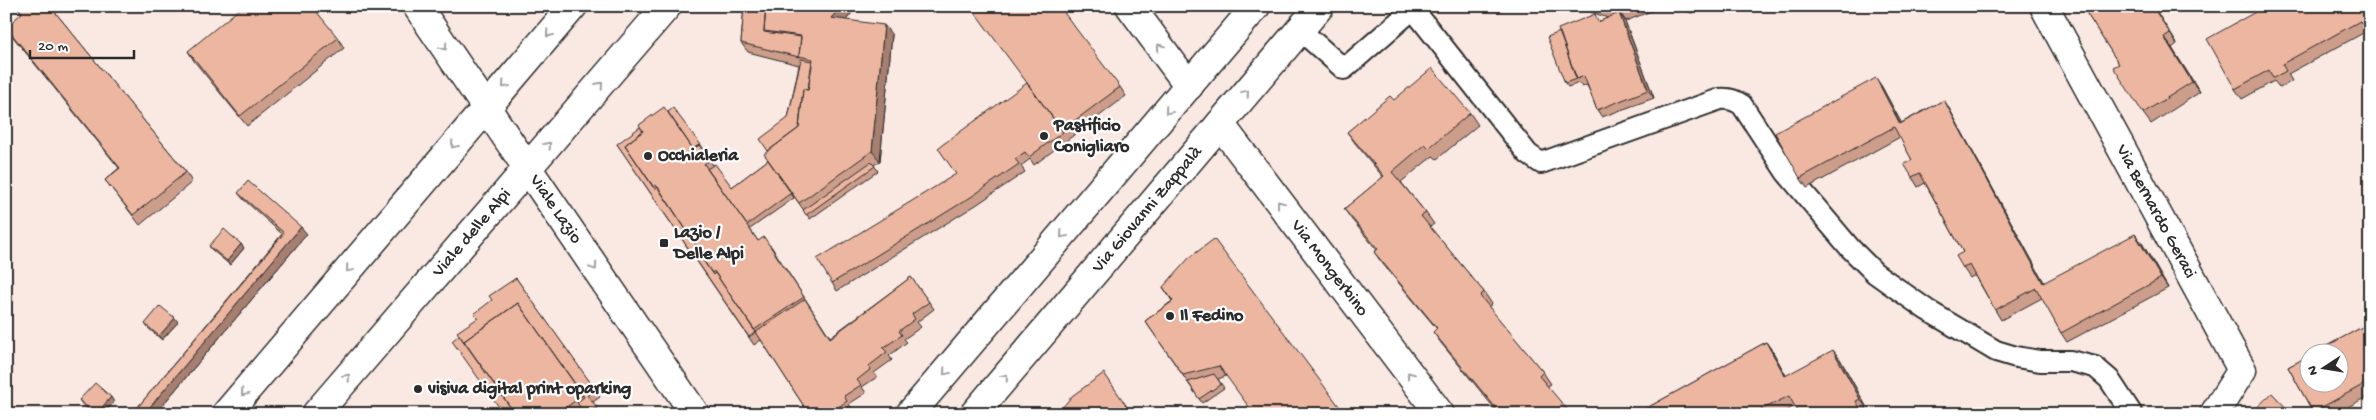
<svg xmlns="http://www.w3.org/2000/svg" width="2376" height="420" font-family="'Gochi Hand',sans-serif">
<rect width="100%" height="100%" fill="#fae9e3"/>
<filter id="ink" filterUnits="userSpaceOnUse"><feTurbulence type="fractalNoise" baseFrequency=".02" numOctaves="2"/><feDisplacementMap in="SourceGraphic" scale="10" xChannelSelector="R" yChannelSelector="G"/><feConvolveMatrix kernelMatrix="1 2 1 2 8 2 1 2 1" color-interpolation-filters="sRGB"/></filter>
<g filter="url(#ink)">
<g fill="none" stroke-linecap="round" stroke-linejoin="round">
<!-- service casing -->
<g stroke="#2b2b2b" stroke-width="24">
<path id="service" d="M1300,30L1344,69L1413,9L1528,154L1541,163L1720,99C1729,98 1735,100 1742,105L1786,172L1850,248L1875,273L1927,310L1996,351L2016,357L2040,361H2070L2095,367L2109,379L2132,414"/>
</g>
<!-- minor casing -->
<g stroke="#2b2b2b" stroke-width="31">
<g id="minor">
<path d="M1130,6L1189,86"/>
<path id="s1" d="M2044,6L2242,370L2214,414"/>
<path id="s2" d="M1220,124L1440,414"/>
<path d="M226,414L573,6"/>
<path id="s3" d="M316,414L667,6"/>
<path d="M910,414L1256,6"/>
<path id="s4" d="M974,414L1320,6"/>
</g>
</g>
<!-- tertiary casing -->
<g stroke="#2b2b2b" stroke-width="31">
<g id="tertiary">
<path id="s5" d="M417,6L695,414"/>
</g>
</g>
<!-- service -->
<use href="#service" stroke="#fff" stroke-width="20"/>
<!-- minor -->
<use href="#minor" stroke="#fff" stroke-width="28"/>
<!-- tertiary -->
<use href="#tertiary" stroke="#fff" stroke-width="28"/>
</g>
<!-- wall -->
<path fill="#cc9d8a" stroke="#2b2b2b" d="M16,6H50L186,172L192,182L140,225L105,180L119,168L13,37L6,27L22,14Z
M744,6L850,12L851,14L846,20L892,35L880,161L874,165L878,171L810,219L774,168L794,198L750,229L758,241L771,246L830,337L911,277L934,309L917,322L921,327L904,339L907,342L889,356L892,360L874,373L877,377L862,387L866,393L849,404L852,409L845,414H809L761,340L754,345L617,144L704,149L707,154H706L713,165L732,187L768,160V151L788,118L799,65L748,52L741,43Z
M1584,6H1664L1626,21L1621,14L1620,15L1625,21L1654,98L1602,117L1597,110L1587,85L1582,87L1579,83L1568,87L1565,83L1600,21L1608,18L1588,11Z
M1678,6H1699L1698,9L1692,13L1680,9Z
M2082,6H2153L2177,44L2172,48L2200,92L2151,124L2143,113L2119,64Z
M2370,6V36L2367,31L2288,74L2292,81L2280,88L2274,81L2242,99L2235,89Z
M338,38L344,48L247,126L194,61L188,51Z
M1876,78L1882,87L1901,123L1944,100L1950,110L2044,283L2142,243L2168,288L2067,342L2061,333L2042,298L2001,320L1995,310L1975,275L1970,278L1963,268V252L1925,183L1918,187L1912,177V160L1900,137L1807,188L1800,178Z
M1120,87L1126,96L1034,165L1030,159L1021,166L1025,172L976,205L837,291L832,283Z
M1394,100L1470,113L1478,125L1437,159L1433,156L1401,182L1426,213L1434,224L1430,227L1484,292L1492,304L1488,307L1543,372L1551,384L1548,386L1495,409L1441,343L1433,332L1437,329L1382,263L1374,252L1377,250L1352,220L1344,209L1383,177L1355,143L1347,132Z
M238,193L307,234L155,414H132L282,234L244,200Z
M241,244L244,248L230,265L212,250L209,246Z
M516,278L600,397L593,402L601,414H584L582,410L577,414H504L478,318L492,300Z
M1163,287L1226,376L1218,379L1224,388L1202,403L1145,321L1172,301Z
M178,322L162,340L148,328L145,324Z
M2370,323V395L2335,414H2314L2288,367Z
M1766,342L1773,352L1786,376L1840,359L1867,408L1863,410L1795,406L1780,414H1636Z
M79,400L114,402L103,414H93L82,404Z"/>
<!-- shaded-wall -->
<path fill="#a67f71" stroke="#2b2b2b" d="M842,6H855L850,12L851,14L839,29L831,18Z
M2152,6H2153L2177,44L2170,33Z
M1619,13L1625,21L1654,98L1648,90Z
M884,25L892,35L880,161L872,151Z
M2164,37L2172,48L2200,92L2192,82Z
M1876,78L1882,87L1907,133L1900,124Z
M1944,100L1950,110L2050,293L2043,283Z
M301,227L307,234L155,414H144Z
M2135,234L2142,243L2168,288L2161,278Z
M241,244L244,248L230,265L227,261Z
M175,318L178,322L162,340L159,336Z
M1766,342L1773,352L1792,386L1785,376Z
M1833,350L1840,359L1867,408L1860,399Z
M111,397L114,402L103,414H96Z"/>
<!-- building -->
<path fill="#edb6a1" stroke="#2b2b2b" d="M17,6H50L186,172L133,215L105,180L120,168L6,27L22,13Z
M243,6H312L338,38L240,116L188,51Z
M744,6H766L764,31V32L801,37L799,56V57L741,43Z
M766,6H842L831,18L884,25L872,151L799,203L764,154L799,128L803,89L808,90L813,59L799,56L801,36L764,31Z
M970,6H1059L1120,87L1062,130Z
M1617,6H1629L1618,10Z
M2082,6H2152L2170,33L2164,37L2192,82L2143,113L2113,67L2119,64Z
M2266,6H2370V24L2364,27L2360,21L2282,64L2286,71L2273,78L2269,70L2235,89L2207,39Z
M1619,13L1648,90L1597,110L1584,76L1577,79L1558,29L1595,14L1598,22Z
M1560,32L1576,79L1565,83L1547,37Z
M801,59L812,61L808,90L803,89L799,128L768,151L760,139L788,118Z
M1432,68L1470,113L1429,148L1425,144L1392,172L1426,213L1421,216L1484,292L1480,296L1543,372L1539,376L1571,414H1494L1492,411L1496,408L1433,332L1437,328L1374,252L1378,249L1344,209L1384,176L1347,132L1390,96L1394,100Z
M1876,78L1900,124L1944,100L2043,283L2135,234L2161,278L2061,333L2036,288L1995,310L1970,265L1963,268L1956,256L1963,252L1920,173L1912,177L1904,164L1912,160L1894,127L1800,178L1775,133Z
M1027,83L1063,132L1029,157L1025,152L1015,159L1019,164L971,197L832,283L817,259L956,174L938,148Z
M664,107L693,149L699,145L709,160L704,164L758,241L764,237L804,297L754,330L714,271L712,273L697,251L699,249L656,185L653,187L625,145L643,131L639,125Z
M673,108L704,149L703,150L699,145L693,149L668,112Z
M640,127L643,131L625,145L655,189L658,187L699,249L697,251L713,275L715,273L756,332L749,337L617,144Z
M768,160L791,193L747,225L707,169L715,164L732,187Z
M871,162L875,166L806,215L803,210Z
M248,181L301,227L144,414H132L284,233L238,193Z
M224,229L241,244L227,261L209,246Z
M1214,239L1345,414H1254L1219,366L1183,375L1145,321L1173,301L1163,287L1189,258Z
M911,277L929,302L912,314L915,319L899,331L902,335L883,348L887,352L869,366L871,369L857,380L861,385L844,396L847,401L831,412L832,414H809L756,332L805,299L830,338Z
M516,278L595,389L587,395L597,407L587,414H584L577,402L584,397L518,303L464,341L465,343L457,332L478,318L474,314L492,300L489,296Z
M518,303L583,395L557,414H510L513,411L464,341Z
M160,306L175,318L159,336L145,324Z
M2370,323V381L2313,412L2288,367L2308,356V382H2338V352H2315Z
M459,335L513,411L510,414H504L452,341Z
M1766,342L1785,376L1833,350L1860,399L1856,401L1863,414H1799L1789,396L1761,410L1763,414H1636Z
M1104,373L1132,414H1057L1072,396Z
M1214,374L1221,384L1199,399L1188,382Z
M95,383L111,397L96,414H95L79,400Z
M2272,393L2292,414H2250Z"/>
<!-- one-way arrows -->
<defs><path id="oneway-chevron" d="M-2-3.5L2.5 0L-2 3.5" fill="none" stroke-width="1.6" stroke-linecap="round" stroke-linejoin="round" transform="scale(1.25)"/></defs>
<g stroke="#a0a0a0">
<use href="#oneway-chevron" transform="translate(549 34) rotate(131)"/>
<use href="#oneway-chevron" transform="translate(444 47) rotate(56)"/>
<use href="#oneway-chevron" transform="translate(1160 47) rotate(-127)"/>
<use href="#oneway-chevron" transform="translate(505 85) rotate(131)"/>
<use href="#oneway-chevron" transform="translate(600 85) rotate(-49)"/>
<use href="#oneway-chevron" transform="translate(1246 93) rotate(-50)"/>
<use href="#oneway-chevron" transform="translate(1168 111) rotate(130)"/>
<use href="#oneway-chevron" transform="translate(454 145) rotate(130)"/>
<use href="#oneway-chevron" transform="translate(548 145) rotate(-49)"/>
<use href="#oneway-chevron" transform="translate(1280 204) rotate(-127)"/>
<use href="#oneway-chevron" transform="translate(1063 235) rotate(130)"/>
<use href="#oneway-chevron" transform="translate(594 267) rotate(56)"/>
<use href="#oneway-chevron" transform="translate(349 269) rotate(130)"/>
<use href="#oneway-chevron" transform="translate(946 372) rotate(130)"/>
<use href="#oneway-chevron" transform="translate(1410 375) rotate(-127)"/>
<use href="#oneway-chevron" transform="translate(347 377) rotate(-49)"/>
<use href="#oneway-chevron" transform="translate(1005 377) rotate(-50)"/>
<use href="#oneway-chevron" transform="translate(244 393) rotate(130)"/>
</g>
</g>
<!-- markers -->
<g fill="#2b2b2b" stroke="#fff" stroke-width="2">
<circle cx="1044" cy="136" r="5"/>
<circle cx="648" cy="156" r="5"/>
<rect x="659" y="238" width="10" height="10" rx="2.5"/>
<circle cx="1170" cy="316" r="5"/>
<circle cx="418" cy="389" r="5"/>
</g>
<g text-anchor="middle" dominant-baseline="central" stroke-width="4.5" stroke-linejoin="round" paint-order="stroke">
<!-- poi labels -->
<g font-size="18" font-weight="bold" fill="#2b2b2b" stroke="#fff" text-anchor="start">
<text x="1054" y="126">Pastificio<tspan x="1054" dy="21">Conigliaro</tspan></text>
<text x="658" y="156">Occhialeria</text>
<text x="674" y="233">Lazio /<tspan x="674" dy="21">Delle Alpi</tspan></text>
<text x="1180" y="316">Il Fedino</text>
<text x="428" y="389">visiva digital print oparking</text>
</g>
<!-- street labels -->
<g font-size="18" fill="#2b2b2b" stroke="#fff">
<text stroke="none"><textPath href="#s5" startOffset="246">Viale Lazio</textPath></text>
<text stroke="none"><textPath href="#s4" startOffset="268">Via Giovanni Zappalà</textPath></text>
<text stroke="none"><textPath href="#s1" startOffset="234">Via Bernardo Geraci</textPath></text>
<text stroke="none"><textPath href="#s3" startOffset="239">Viale delle Alpi</textPath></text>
<text stroke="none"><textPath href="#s2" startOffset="181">Via Mongerbino</textPath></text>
</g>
</g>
<!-- margin -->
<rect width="2376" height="420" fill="none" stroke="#fff" stroke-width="25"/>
<rect x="12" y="12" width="2351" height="395" fill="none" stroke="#2b2b2b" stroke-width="2" filter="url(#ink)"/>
<!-- north arrow -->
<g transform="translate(2324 368) rotate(258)"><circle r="24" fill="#ffffff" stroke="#aaaaaa"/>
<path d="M0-4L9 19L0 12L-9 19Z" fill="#2b2b2b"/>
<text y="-8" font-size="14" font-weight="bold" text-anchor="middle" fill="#2b2b2b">N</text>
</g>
<!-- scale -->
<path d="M30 50v8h104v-8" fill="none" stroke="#2b2b2b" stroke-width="2.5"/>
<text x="38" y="50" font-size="15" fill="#2b2b2b" stroke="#ffffff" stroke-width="4" paint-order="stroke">20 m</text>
</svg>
